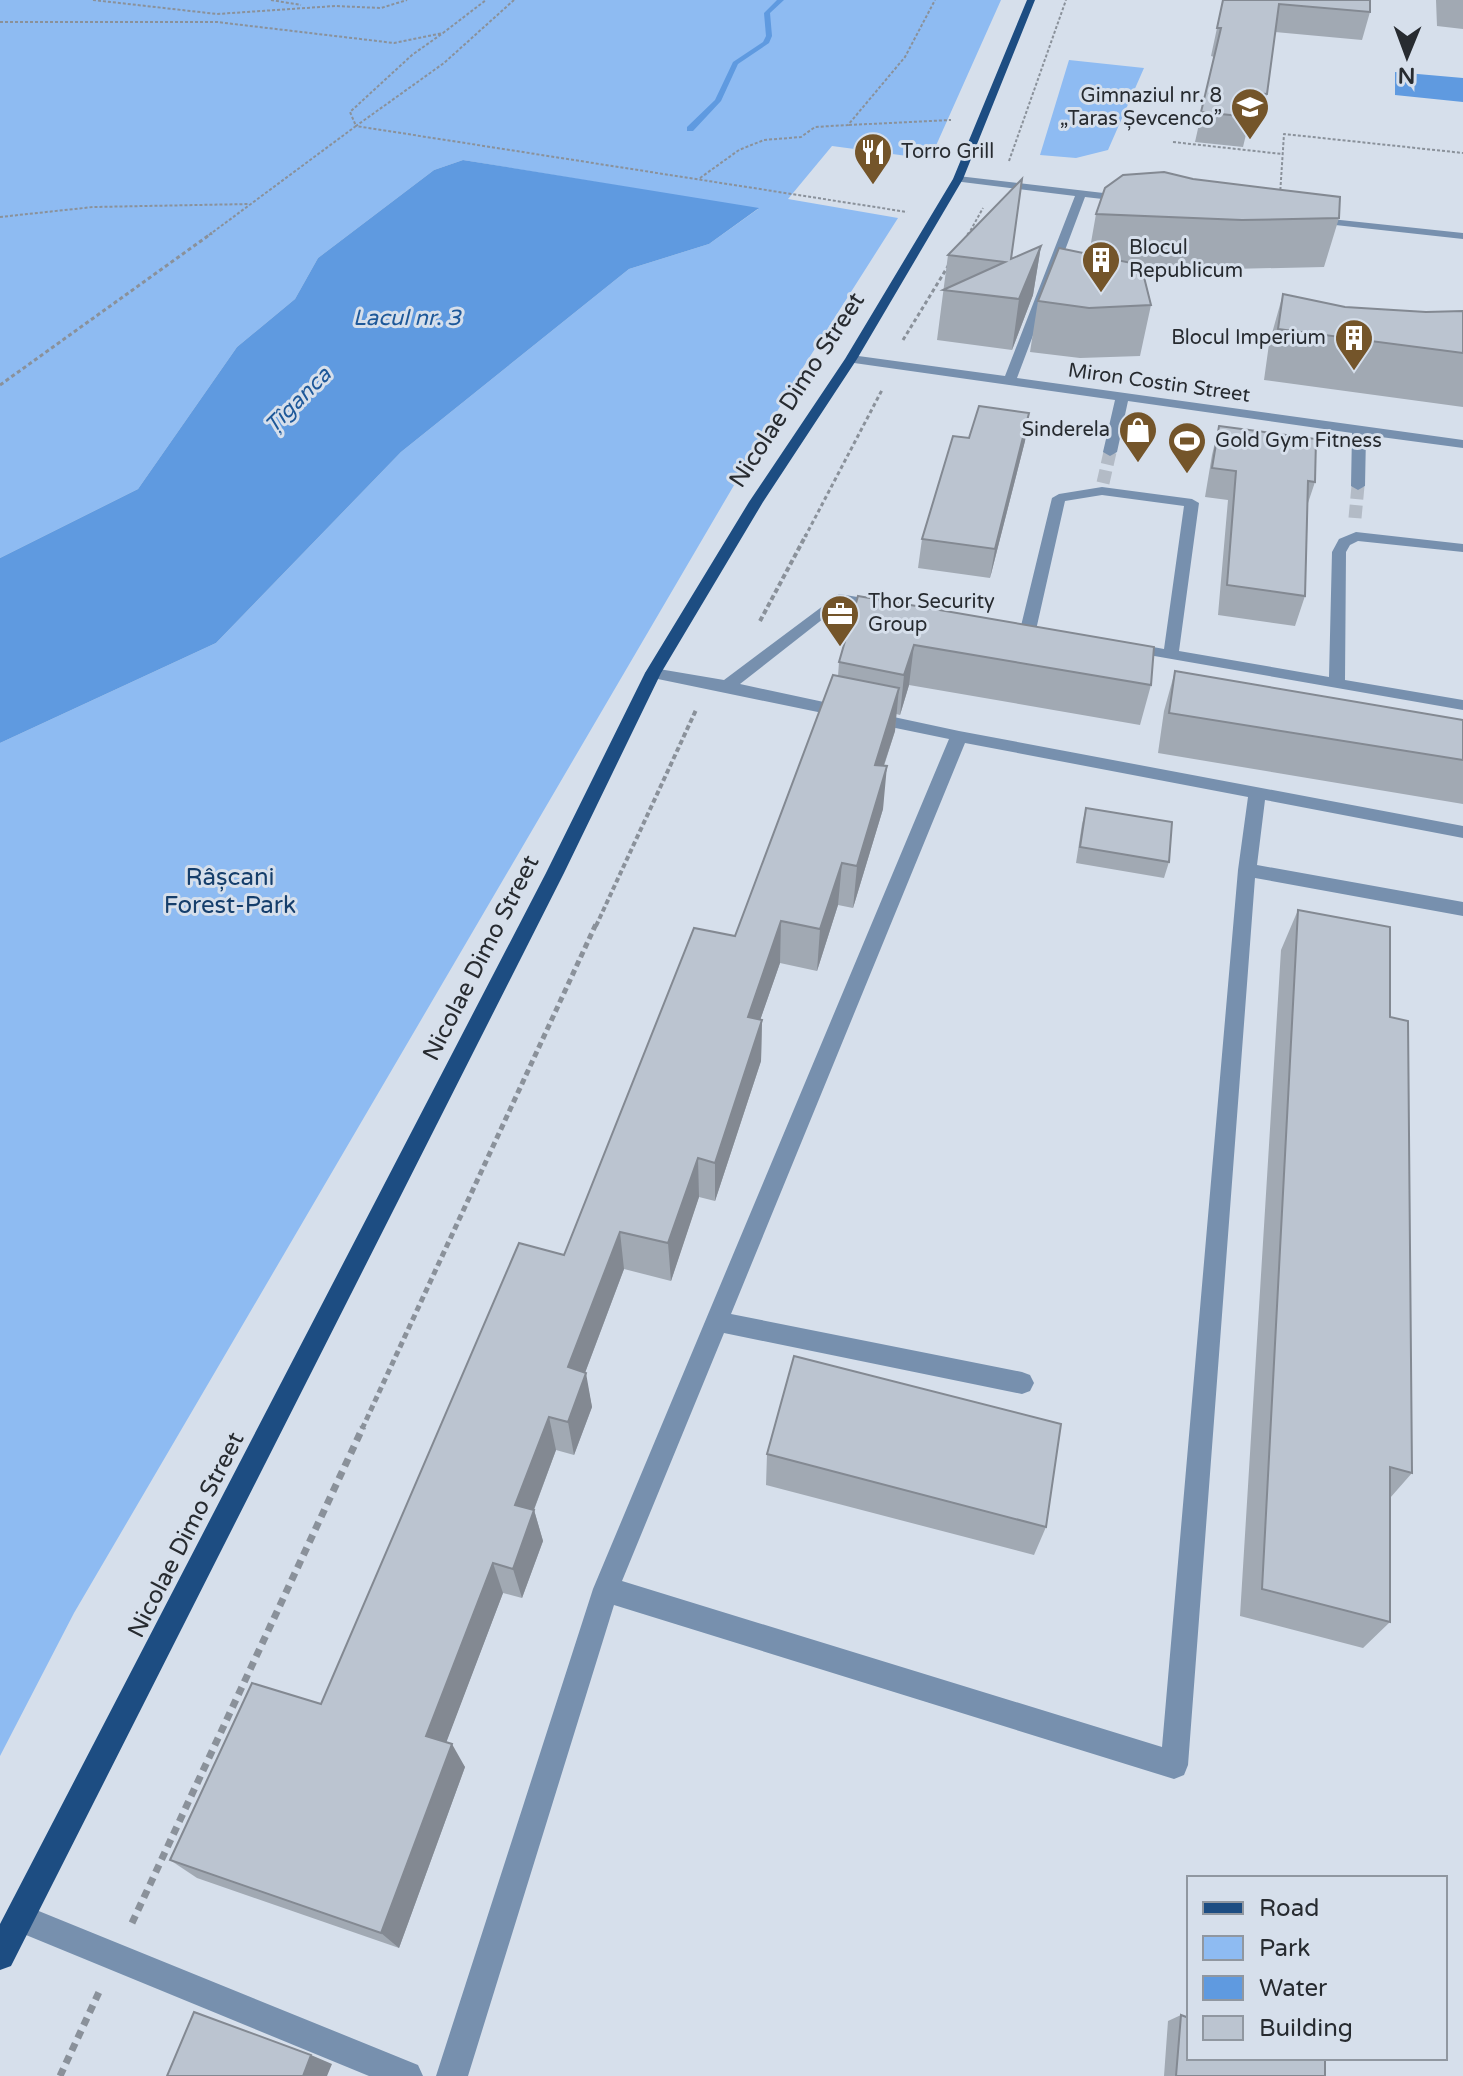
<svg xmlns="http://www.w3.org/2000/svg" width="1463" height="2076" font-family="'Varela Round',sans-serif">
<rect width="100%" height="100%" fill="#d6dfeb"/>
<!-- green -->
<path fill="#8ebbf2" d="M0,0H1001L930,159L832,146L788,199L898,218L802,369L74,1613L0,1756V743L216,643L401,452L629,269L709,244L758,209L463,160L434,170L318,258L295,299L237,347L138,489L0,558Z
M1069,60L1144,68L1108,150L1076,158L1040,155Z"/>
<!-- water -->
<path fill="#5f9ae0" d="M1395,72L1463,78V102L1395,95Z
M463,160L759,208L709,244L629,269L401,452L216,643L0,743V558L138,489L237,347L295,299L318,258L434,170Z"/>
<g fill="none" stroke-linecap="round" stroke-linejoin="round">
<!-- stream -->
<path fill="#5f9ae0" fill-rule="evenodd" d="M777,0H784L770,13L772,36L769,43L738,64L721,101L693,131H687V127L715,100L733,62L763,42L766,36L764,13Z"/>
<!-- minor-tunnel -->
<path stroke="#b3bbc6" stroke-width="13" stroke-dasharray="13 6" stroke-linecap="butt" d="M1103,483L1110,452
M1355,518L1358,486"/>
<!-- path-far4 -->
<path stroke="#8a919a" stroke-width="2" stroke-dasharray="3 2" stroke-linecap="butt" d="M93,0L217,14L335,6L381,8L407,0
M271,0L301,5
M514,0L444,63L356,126L907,212
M0,22H217L394,43L443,33L486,0
M849,125L951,120
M1173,142L1282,154
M1009,161L1066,0
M700,178L739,150L764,140L801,137L815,127L848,125L905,57L935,0
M1280,195L1284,134L1463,153
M0,217L93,207L249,204
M209,235L356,126L350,112L412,55L443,33
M968,235L983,208"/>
<!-- path-far3 -->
<path stroke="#8a919a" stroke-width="3" stroke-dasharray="4 3" stroke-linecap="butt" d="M964,241L969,233
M903,340L950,263
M0,385L212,233
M805,537L882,390"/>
<!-- path-far2 -->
<path stroke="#8a919a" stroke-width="4" stroke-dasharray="5 3" stroke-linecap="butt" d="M760,621L806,535
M596,926L696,710"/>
<!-- path-far1 -->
<path stroke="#8a919a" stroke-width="5" stroke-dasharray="6 4" stroke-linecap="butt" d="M362,1429L596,924"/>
<!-- path -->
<path stroke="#8a919a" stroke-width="7" stroke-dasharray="8 6" stroke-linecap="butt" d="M132,1923L363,1427
M60,2076L100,1990"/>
<!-- minor -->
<path fill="#7790ae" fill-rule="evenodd" d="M958,176L1129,196L1134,199L1129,202L1085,197L1017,378L1463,440V448L1366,435L1365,486L1358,490L1351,486L1352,433L1128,401L1117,452L1110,456L1103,452L1115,400L847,362V356L851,355L1005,376L1075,196L954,181L953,179Z
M1312,217L1463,233V239L1308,222V218Z
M1102,487L1192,499L1199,503L1179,651L1329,677L1332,552L1339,539L1356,532L1463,544V552L1358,541L1350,545L1346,552L1345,680L1463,700V710L1120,650L1118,647L1126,642L1164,649L1184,506L1102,495L1065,501L1036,630L1034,633H1022L1020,630L1052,498L1059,494Z
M839,594L882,601L890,606L882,611L842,604L740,684L959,731L1463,826V838L1265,800L1257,865L1463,902V916L1255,878L1188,1765L1184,1775L1174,1779L614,1605L468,2076H436L593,1589L949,739L653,678L645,673L653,668L724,680ZM965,743L1248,797L1238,870L1162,1747L622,1581L724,1333L1022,1394L1030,1391L1034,1383L1030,1375L1022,1372L731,1314Z
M19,1903L418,2065L423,2076H369L9,1928L4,1918L9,1908Z"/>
<!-- major -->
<path fill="#1d4d82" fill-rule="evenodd" d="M1027,0H1035L963,179L857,359L763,502L661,673L564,873L11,1966L0,1970V1924L546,873L645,673L749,502L845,359L953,179Z"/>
</g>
<!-- wall -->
<path fill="#a1a9b3" d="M1223,0H1370V12L1362,40L1275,32L1267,94L1259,123L1249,122L1243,147L1195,142L1214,57L1211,56Z
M1436,0H1463V29L1437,26Z
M1096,214L1339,218L1324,267L1230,269L1141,265L1151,305L1140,356L1080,358L1030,352L1038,301L1089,254Z
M1041,246L1033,295L1012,350L937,340L948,255L1011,259Z
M1283,294L1345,307L1426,312L1463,311V407L1264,380L1269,344Z
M1029,413L1025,441L990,578L918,568L922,539L969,438Z
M1219,426L1315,482L1308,503L1305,596L1295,626L1218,615L1228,500L1205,497L1212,455Z
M858,596L1151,685L1140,725L909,685L900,715L896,714L895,731L884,766L883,809L853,908L838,905L817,971L780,963L760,1020H762L761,1061L715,1201L699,1197L671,1281L624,1269L585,1373L592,1407L574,1455L556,1450L534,1510L543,1541L522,1598L503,1593L446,1742L465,1767L399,1948L197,1878L170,1860L321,1704L564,1255L735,936L838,676L839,662Z
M1175,671L1463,720V804L1158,753L1164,711Z
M1086,808L1169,862L1164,878L1076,863L1082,824Z
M1298,910L1390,1017L1412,1473L1390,1498V1622L1363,1648L1240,1616L1281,950Z
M767,1454L1046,1527L1034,1555L766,1485Z
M1181,2015L1325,2076H1164L1168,2021Z"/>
<!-- shaded-wall -->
<path fill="#838992" d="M1041,246L1033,295L1012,350L1019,299Z
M1029,413L1025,441L990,578L995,549Z
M914,645L909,685L900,715L904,675Z
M899,688L895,731L870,807L875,765Z
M887,766L883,809L853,908L857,866Z
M842,863L838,905L817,971L820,929Z
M781,921L780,963L747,1058L748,1017Z
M762,1020L761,1061L715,1201V1163Z
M698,1158L699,1197L671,1281L668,1243Z
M620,1232L624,1269L574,1402L568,1367Z
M586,1373L592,1407L574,1455L568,1422Z
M549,1417L556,1450L524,1536L515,1505Z
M534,1510L543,1541L522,1598L513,1569Z
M493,1563L503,1593L440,1759L426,1736Z
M452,1744L465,1767L399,1948L381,1933Z
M311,2055L332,2064L327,2076H303Z"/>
<!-- building -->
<path fill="#bbc4d0" stroke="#838992" stroke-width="2" d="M1223,0H1370V12L1279,4L1267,94L1254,93L1250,117L1201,112L1221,28H1217Z
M1164,172L1193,179L1340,197L1339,218L1242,220L1096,214L1105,188L1123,175Z
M1022,179L1011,259L1041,246L1019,299L943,290L1005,262L948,255Z
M1059,248L1141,265L1151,305L1089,308L1038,301Z
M1283,294L1345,307L1426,312L1463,311V353L1278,329Z
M979,406L1029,413L995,549L922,539L953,436L969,438Z
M1219,426L1316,439L1315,482L1308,481L1305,596L1227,585L1236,471L1212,468Z
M858,596L1154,647L1151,685L914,645L904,675L839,662Z
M1175,671L1463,720V760L1169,713Z
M833,675L899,688L875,765L887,766L857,866L842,863L820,929L781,921L748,1017L762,1020L715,1163L698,1158L668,1243L620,1232L568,1367L586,1373L568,1422L549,1417L515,1505L534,1510L513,1569L493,1563L426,1736L452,1744L381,1933L170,1860L252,1683L321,1704L519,1243L564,1255L694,928L735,936Z
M1086,808L1172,822L1169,862L1080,847Z
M1298,910L1390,927V1017L1408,1021L1412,1473L1390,1467V1622L1262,1589Z
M794,1356L1061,1424L1046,1527L767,1454Z
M194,2012L311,2055L303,2076H167Z
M1181,2015L1189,2018V2058H1318L1325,2060V2076H1176Z"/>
<!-- icons -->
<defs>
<g id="school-pin" transform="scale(2)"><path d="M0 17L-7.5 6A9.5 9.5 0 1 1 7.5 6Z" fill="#74552a" stroke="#d6dfeb"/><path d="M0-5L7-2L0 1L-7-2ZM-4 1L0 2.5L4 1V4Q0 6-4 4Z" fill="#fff"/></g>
<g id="restaurant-pin" transform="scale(2)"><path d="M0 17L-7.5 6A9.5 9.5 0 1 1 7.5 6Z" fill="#74552a" stroke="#d6dfeb"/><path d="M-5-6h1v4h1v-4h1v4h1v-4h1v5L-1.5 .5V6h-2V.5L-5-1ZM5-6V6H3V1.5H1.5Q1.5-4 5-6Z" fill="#fff"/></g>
<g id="building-pin" transform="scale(2)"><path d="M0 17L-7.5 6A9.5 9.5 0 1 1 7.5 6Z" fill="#74552a" stroke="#d6dfeb"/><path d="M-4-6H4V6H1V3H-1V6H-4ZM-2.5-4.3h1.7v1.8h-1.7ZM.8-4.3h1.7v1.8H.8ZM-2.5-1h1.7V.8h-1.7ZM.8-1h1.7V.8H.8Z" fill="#fff"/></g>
<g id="shop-pin" transform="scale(2)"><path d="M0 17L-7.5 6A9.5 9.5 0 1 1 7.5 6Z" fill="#74552a" stroke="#d6dfeb"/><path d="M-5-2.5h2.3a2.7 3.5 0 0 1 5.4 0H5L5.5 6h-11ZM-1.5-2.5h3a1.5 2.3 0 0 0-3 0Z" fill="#fff"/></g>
<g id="stadium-pin" transform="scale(2)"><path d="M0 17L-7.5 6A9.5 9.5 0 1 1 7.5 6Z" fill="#74552a" stroke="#d6dfeb"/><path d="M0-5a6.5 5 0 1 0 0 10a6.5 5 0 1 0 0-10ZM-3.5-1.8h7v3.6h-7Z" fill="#fff"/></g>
<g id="office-pin" transform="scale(2)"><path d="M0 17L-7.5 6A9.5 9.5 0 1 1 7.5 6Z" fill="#74552a" stroke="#d6dfeb"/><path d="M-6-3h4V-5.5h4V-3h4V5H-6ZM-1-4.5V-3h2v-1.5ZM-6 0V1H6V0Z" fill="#fff"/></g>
</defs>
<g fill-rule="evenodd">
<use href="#school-pin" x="1250" y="107"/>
<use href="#restaurant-pin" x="873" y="152"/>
<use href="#building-pin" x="1101" y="260"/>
<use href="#building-pin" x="1354" y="338"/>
<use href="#shop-pin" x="1138" y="430"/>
<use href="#stadium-pin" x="1187" y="441"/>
<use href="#office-pin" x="840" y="614"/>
</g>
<g text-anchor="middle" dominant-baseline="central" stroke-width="6" stroke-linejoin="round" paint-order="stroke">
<!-- far-poi labels -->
<g font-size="20" fill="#272b30" stroke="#d6dfeb" text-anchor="start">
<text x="1222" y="96" text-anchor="end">Gimnaziul nr. 8<tspan x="1222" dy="23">„Taras Șevcenco”</tspan></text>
<text x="901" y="152">Torro Grill</text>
<text x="1129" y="248">Blocul<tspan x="1129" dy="23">Republicum</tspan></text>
<text x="1326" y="338" text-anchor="end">Blocul Imperium</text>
<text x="1110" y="430" text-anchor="end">Sinderela</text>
<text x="1215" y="441">Gold Gym Fitness</text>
<text x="868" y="602">Thor Security<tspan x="868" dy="23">Group</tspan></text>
</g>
<!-- far-street labels -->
<g font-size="20" fill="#272b30" stroke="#d6dfeb">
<text transform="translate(1159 383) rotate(8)">Miron Costin Street</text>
</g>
<!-- far-water labels -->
<g font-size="22" font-style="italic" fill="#1d5899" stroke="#d6dfeb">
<text x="407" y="318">Lacul nr. 3</text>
<text transform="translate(298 400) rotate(-45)">Țîganca</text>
</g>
<!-- street labels -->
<g font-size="24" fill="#272b30" stroke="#d6dfeb">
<text transform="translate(797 390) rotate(-57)">Nicolae Dimo Street</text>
<text transform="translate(481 958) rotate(-63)">Nicolae Dimo Street</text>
<text transform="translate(186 1535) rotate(-63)">Nicolae Dimo Street</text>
</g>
<!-- park labels -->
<g font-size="24" fill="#153e6b" stroke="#d6dfeb">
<text x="230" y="877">Râșcani<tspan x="230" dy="28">Forest-Park</tspan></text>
</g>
</g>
<!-- legend -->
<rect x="1187" y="1876" width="260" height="184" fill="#d6dfeb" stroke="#9097a0" stroke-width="2"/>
<rect x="1203" y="1902" width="40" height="12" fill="#1d4d82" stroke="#9097a0" stroke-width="2"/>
<text x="1259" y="1916" font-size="24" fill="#272b30">Road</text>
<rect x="1203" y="1936" width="40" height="24" fill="#8ebbf2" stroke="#9097a0" stroke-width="2"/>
<text x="1259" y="1956" font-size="24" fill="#272b30">Park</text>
<rect x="1203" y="1976" width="40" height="24" fill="#5f9ae0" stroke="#9097a0" stroke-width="2"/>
<text x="1259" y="1996" font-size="24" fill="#272b30">Water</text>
<rect x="1203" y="2016" width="40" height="24" fill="#bbc4d0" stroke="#9097a0" stroke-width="2"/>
<text x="1259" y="2036" font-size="24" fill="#272b30">Building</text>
<!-- north arrow -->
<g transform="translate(1407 56) rotate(181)" stroke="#d6dfeb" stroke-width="6" paint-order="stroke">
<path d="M0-6L14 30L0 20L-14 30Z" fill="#272b30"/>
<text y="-12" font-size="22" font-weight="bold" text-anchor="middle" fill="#272b30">N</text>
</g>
</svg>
